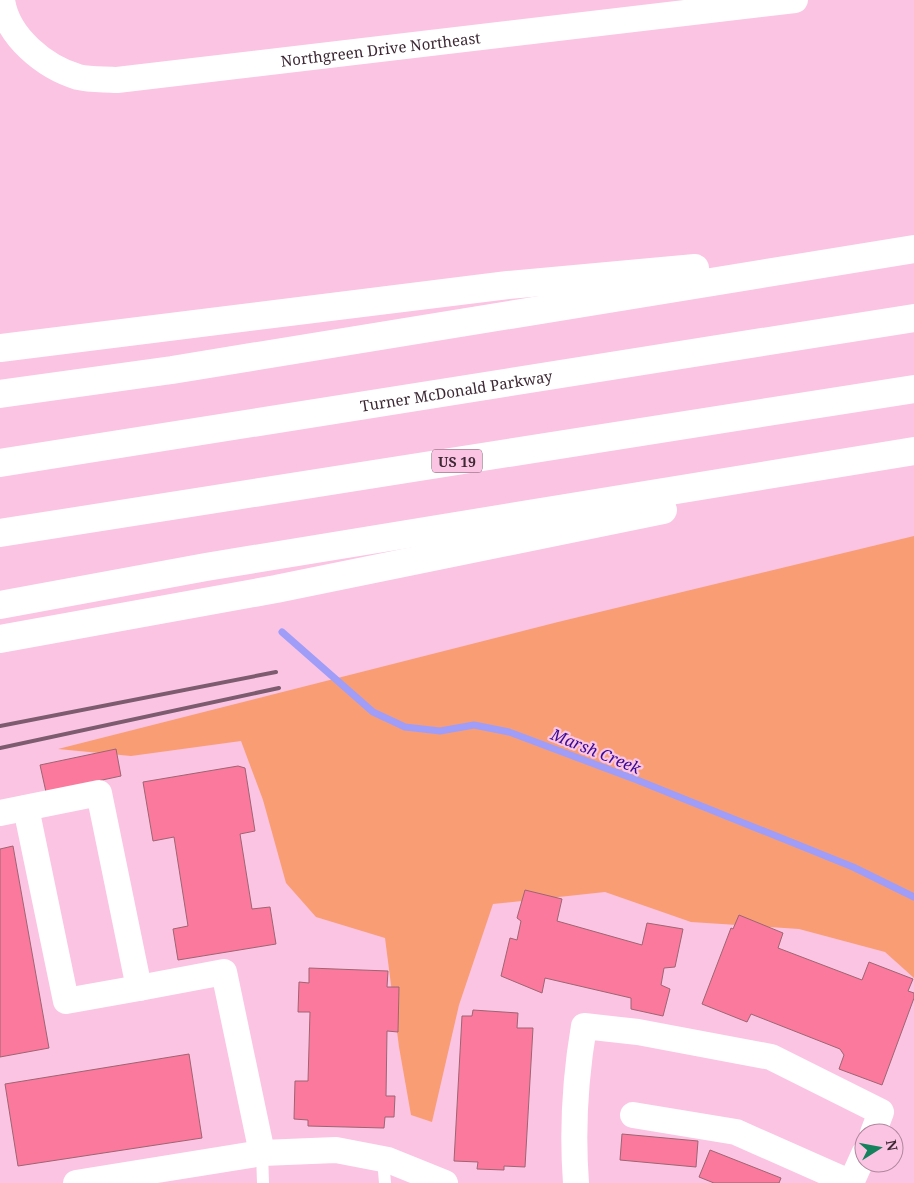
<svg xmlns="http://www.w3.org/2000/svg" width="914" height="1183" font-family="'Noto Serif',serif">
<rect width="100%" height="100%" fill="#fbc4e3"/>
<!-- green -->
<path fill="#f99d75" d="M914,536V978L885,952L799,929L691,922L605,892L493,904L459,1005L432,1122L411,1115L399,1047L385,938L316,917L286,883L263,800L241,741L131,756L58,749L558,622Z"/>
<g fill="none" stroke-linecap="round" stroke-linejoin="round">
<!-- stream -->
<path stroke="#a09df8" stroke-width="7" d="M282,632L373,712L405,727L440,731L474,725L509,732L637,780L853,867L914,897"/>
</g>
<!-- building -->
<path fill="#fc799e" stroke="#9c6572" d="M116,749L121,776L46,792L40,765Z
M238,766L245,768L255,831L240,834L252,909L270,907L276,944L178,960L173,929L188,926L174,837L153,841L143,782Z
M13,846L49,1048L0,1057V849Z
M525,890L562,899L557,921L642,945L647,923L683,929L675,967L664,968L661,985L670,989L663,1016L631,1009V998L545,978L542,993L501,976L510,938L517,940L521,921L517,918Z
M739,915L783,933L778,948L862,980L869,962L913,979L908,991L914,993V998L882,1085L839,1069L844,1055L840,1049L751,1014L747,1022L702,1004L731,928L733,929Z
M309,968L388,971L387,987H399L398,1032L387,1031L386,1096H395L394,1117H385L384,1128L308,1126V1120L294,1119L295,1081H308L310,1012H298L299,982L309,983Z
M473,1010L518,1013L517,1028H533L525,1167L504,1166V1170L477,1169L478,1162L454,1161L462,1016H472Z
M189,1054L202,1138L18,1166L5,1084Z
M622,1134L698,1141L696,1167L620,1160Z
M710,1150L781,1178L779,1183H714L699,1177Z"/>
<g fill="none" stroke-linecap="round" stroke-linejoin="round">
<!-- service -->
<path stroke="#fff" stroke-width="12" d="M262,1153L263,1183
M383,1159L385,1183"/>
<!-- minor -->
<g stroke="#fff" stroke-width="26">
<path id="s1" d="M2,0C7,37 45,67 78,77C90,80 104,79 117,80L795,0"/>
<path d="M26,808L66,1001L139,988"/>
<path d="M0,813L99,793L139,988L224,972L262,1153"/>
<path d="M633,1115L736,1132L851,1183L864,1154"/>
<path d="M76,1183L262,1153L336,1150L388,1160L445,1183"/>
<path d="M576,1183C572,1130 575,1079 584,1026L638,1032L771,1057L881,1112L873,1133"/>
</g>
<!-- motorway -->
<g stroke="#fff" stroke-width="28">
<path d="M0,348L508,285L695,268"/>
<path d="M0,394L172,370L914,249"/>
<path id="s2" d="M0,463L914,318"/>
<path d="M0,533L914,389"/>
<path d="M0,605L206,567L914,451"/>
<path d="M0,639L276,589L663,510"/>
</g>
<!-- rail -->
<path stroke="#7c5c6e" stroke-width="4" d="M0,726L276,672
M0,748L279,688"/>
</g>
<g text-anchor="middle" dominant-baseline="central" stroke-width="4.5" stroke-linejoin="round" paint-order="stroke">
<!-- shield labels -->
<rect fill="#fbc4e3" stroke="#765768" stroke-width="1" x="432" y="449.5" width="50" height="23" rx="4"/>
<g font-size="14" font-weight="bold" fill="#3d2834">
<text x="457" y="461">US 19</text>
</g>
<!-- street labels -->
<g font-size="15" fill="#3d2834" stroke="#fbc4e3">
<text stroke="none"><textPath href="#s1" startOffset="418">Northgreen Drive Northeast</textPath></text>
<text stroke="none"><textPath href="#s2" startOffset="462">Turner McDonald Parkway</textPath></text>
</g>
<!-- water labels -->
<g font-size="16" font-style="italic" fill="#370995" stroke="#fbc4e3">
<text transform="translate(596 751) rotate(22)">Marsh Creek</text>
</g>
</g>
<!-- north arrow -->
<g transform="translate(879 1148) rotate(79)"><circle r="24" fill="#fbc4e3" stroke="#af869d"/>
<path d="M0-4L9 19L0 12L-9 19Z" fill="#16815d"/>
<text y="-8" font-size="14" font-weight="bold" text-anchor="middle" fill="#3d2834">N</text>
</g>
</svg>
